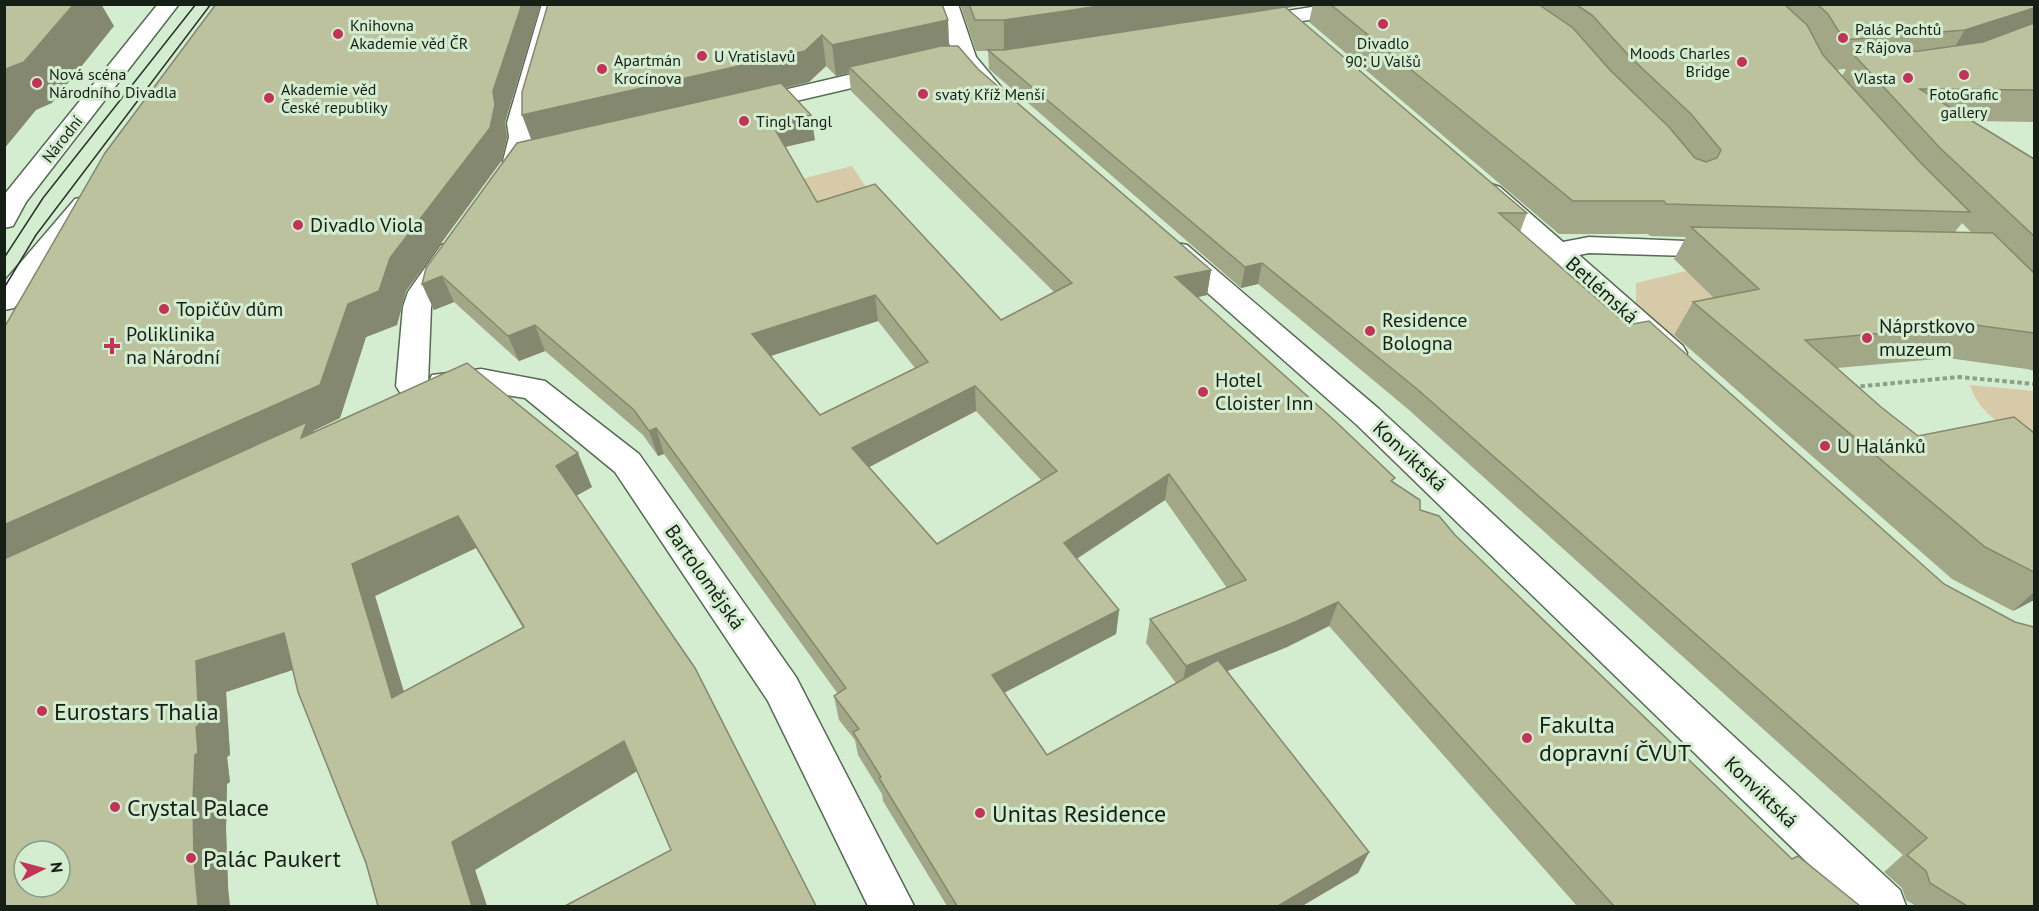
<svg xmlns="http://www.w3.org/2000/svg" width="2039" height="911" font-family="'PT Sans',sans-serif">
<rect width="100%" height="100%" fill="#d4edd1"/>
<!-- green -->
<path fill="#d7caa8" d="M852,166L876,202H711Z
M1695,269L1741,323L1670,336L1631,304L1636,301V283Z
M1970,385L2034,391V445C2010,431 1978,414 1970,385Z"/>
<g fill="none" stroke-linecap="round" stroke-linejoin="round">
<!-- street casing -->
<g stroke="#556b53" stroke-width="3">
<path id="street" d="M158,4H179L26,202L13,226L4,228V195Z
M542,4H563L531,123C533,137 533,154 525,166L516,169L507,166L503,161L509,137L507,123Z
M937,4H958L976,57L1001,87L997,92H981L954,59Z
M1330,4H1384L1374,10L1251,29L1243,28L1240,23L1243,18L1251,17Z
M895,64L903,66L906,71L903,76L749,112L741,110L737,105L741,100Z
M1491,184L1500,187L1563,242L1589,237L1734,243L1738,249L1734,255L1724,257L1589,253L1579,255L1683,346L1687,353L1683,360L1672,363L1661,360L1482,197L1478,192L1482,187Z
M84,197L93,199L97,205L93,211L14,308L4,310V282L75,199Z
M451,243L461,245L465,251L436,293L431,307L428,383L432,375L481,369L545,381L639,454L796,677L914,906H868L768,701L615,472L525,398L481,391L443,394L432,391L428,383L423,394L412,397L401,394L396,386L403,307L408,292L441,245Z
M1177,243L1187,245L1379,409L1900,890L1906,906H1852L1357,425L1167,257L1163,251L1167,245Z"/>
</g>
<!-- path -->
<path stroke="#8c9f8a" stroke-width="4" stroke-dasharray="4.5 3" stroke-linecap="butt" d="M1853,387L1959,377L2034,384"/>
<!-- street -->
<use href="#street" fill="#fff" fill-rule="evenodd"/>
<!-- tram -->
<path stroke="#293428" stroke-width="1.5" d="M4,258L43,198L196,4
M4,288L36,235L211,4"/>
</g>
<!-- wall -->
<path fill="#a1a787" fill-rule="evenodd" d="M216,4H541L505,122L507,137L502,160L406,291L397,325L366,337L340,418L313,431V432L592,487L576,496L671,850L637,771L475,870L487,906H378L366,863L293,670L226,692L230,755L227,757L230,782L227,784L226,830L228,887L4,906ZM476,548L523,628L404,692L375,596Z
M548,4L948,20L949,46L978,69L1211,270L1207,295L1197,297L1393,483L1420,510L1455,535L1792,859L1860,906H1577L1329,626L1287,647L1227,671L1369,852L1358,873L1302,906H947L883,801L882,794L858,755L855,740L839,720L834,696L838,694L664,454L658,456L643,435L545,351L519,361L454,302L434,310L422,284L531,140ZM826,66L836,76L849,73L851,91L1054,292L1001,320L817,202L785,147L815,140L786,88L809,82ZM878,321L915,368L820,415L771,356ZM976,411L1042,481L937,544L869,467ZM1165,500L1227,588L1150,619L1146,643L1176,683L1047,755L1004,693L1116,634L1119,610L1077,559Z
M960,4H1311L1286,8L1527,213L1520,232L2034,906H1916L1906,900L1902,888L1884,872L1903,855L1409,410L1258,284L1241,288L989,69L988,51H976Z
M1313,4H2034V122L1973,121L2034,159V371L2027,369L1948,358L1837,368L1881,407L1918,436L2034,433V600L2013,611L1952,579L1674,335L1693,302L1714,298L1674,259L1686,237L1650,236L1648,234H1559L1309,22ZM1843,69H1846L1842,76L1837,70ZM1962,223L1972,233L1955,232Z"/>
<!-- shaded-wall -->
<path fill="#83886e" d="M74,4H101L114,26L52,103L36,110L4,149V71Z
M522,4H541L505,122L507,137L502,160L406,291L397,325L366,337L340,418L313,431L328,455L4,573V525L348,304L390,258L493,91Z
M1113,4H1311L1004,51V20Z
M2034,8V31L1946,61L1965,30Z
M948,20L949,51L849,67V73L836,76L832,45Z
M822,35L826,66L809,82L534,147L522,115Z
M811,115L815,140L776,149L772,124Z
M1262,263L1258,284L1241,288L1245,267Z
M1211,270L1207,295L1172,303L1175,277Z
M442,276L454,302L434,310L422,284Z
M875,295L878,321L758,360L752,334Z
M535,325L545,351L519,361L508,336Z
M975,386L976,411L856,474L852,448Z
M656,428L664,454L658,456L649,431Z
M578,453L592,487L570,499L556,466Z
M1169,474L1165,500L1062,568L1064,543Z
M458,516L476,548L375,596L415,729L392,698L352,564Z
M2034,592V600L2013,611Z
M1338,602L1329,626L1287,647L1181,690L1186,666Z
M1119,610L1116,634L992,699V675Z
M284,633L310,664L226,692L230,755L227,757L230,782L227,784L226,830L228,887L230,906H198L194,860L193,801L196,661Z
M624,741L639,770L475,870L487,906H472L452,842Z
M1369,852L1358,873L1302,906H1278Z"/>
<!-- building -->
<path fill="#bbc29d" stroke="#83886e" stroke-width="1.5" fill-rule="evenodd" d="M4,4H74L24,62L6,69L4,71Z
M216,4H522L493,91L495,105L490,128L390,258L379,291L348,304L320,385L4,525V328L105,153Z
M548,4H942L948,20L832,45L822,35L805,51L522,115V92Z
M969,4H1113L1004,20H975Z
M1330,4H1538L1573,28L1610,70L1669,127L1695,158L1706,162L1717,158L1721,150L1691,114L1630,57L1592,15L1575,4H1784L1807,25L1823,55L1919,161L1970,212L1666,204L1664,201H1573Z
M1817,4H2034V8L1965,30L1844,40L1828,14Z
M1285,7L1527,213H1499L1627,325L1649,321L1944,584L2015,622L2034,627V906H1967L1930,883L1926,871L1907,855L1927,838L1417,389L1262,263L1245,267L988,50H1004Z
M2034,23V90L1920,89L2034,159V236L1940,148L1854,55L1919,51L1983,42Z
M941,46H958L978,69L1211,270L1175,277L1334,420L1395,478L1391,481L1420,500V510L1439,516L1455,535L1792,859L1798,856L1860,906H1614L1338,602L1295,622L1186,666L1150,619L1246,580L1169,474L1064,543L1119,610L992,675L1047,755L1218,660L1369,852L1278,906H957L879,778L881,777L853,732L859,729L834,696L846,688L656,428L649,431L634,410L535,325L508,336L442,276L422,284L426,268L517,143L781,83L811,115L772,124L817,202L875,184L1001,320L1072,283L849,67ZM875,295L928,362L820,415L752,334ZM975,386L1057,471L937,544L852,448Z
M1691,227L1993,233L2034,273V333L1975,325L1805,340L1881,407L1918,436L2014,417L2034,433V572L1985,547L1693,302L1759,289Z
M467,363L578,453L556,466L695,668L816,906H565L671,850L624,741L452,842L472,906H378L366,863L298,692L284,633L196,661L199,725L196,727L198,753L195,755L193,801L194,860L198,906H4V559L307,422L301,438ZM458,516L524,627L392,698L352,564ZM24,851H60V887H24Z"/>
<!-- markers -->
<g fill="#c23358" stroke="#d4edd1" stroke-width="2">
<circle cx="1383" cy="24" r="6"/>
<circle cx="338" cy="34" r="6"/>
<circle cx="1843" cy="38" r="6"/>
<circle cx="702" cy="56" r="6"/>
<circle cx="1742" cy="62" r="6"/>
<circle cx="602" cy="69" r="6"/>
<circle cx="1964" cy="75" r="6"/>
<circle cx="1908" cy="78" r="6"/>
<circle cx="37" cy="83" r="6"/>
<circle cx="923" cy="94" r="6"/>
<circle cx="269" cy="98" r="6"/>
<circle cx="744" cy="121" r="6"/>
<circle cx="298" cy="225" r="6"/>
<circle cx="164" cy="309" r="6"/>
<circle cx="1370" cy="331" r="6"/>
<circle cx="1867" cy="338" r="6"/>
<path d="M109 337h6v6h6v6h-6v6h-6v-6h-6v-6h6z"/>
<circle cx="1203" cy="392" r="6"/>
<circle cx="1825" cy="446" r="6"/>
<circle cx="42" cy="711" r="6"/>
<circle cx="1527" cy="738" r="6"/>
<circle cx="115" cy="807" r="6"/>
<circle cx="980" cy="813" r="6"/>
<circle cx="191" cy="858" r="6"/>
</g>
<g text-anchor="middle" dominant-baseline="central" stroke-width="6" stroke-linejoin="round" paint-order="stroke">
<!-- far-poi labels -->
<g font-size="16" fill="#161f15" stroke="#d4edd1" text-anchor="start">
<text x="350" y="25">Knihovna<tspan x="350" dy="18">Akademie věd ČR</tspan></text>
<text x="1855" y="29">Palác Pachtů<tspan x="1855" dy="18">z Rájova</tspan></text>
<text x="1383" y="43" text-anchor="middle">Divadlo<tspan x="1383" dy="18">90: U Valšů</tspan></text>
<text x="1730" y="53" text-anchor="end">Moods Charles<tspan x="1730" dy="18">Bridge</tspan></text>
<text x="714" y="56">U Vratislavů</text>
<text x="614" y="60">Apartmán<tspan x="614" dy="18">Krocínova</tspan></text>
<text x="49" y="74">Nová scéna<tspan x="49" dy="18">Národního Divadla</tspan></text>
<text x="1896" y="78" text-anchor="end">Vlasta</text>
<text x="281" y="89">Akademie věd<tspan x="281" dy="18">České republiky</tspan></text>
<text x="935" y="94">svatý Kříž Menší</text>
<text x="1964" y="94" text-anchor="middle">FotoGrafic<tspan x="1964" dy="18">gallery</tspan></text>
<text x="756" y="121">Tingl Tangl</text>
</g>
<!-- far-street labels -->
<g font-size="16" fill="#161f15" stroke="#d4edd1">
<text transform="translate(62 139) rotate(-52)">Národní</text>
</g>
<!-- poi labels -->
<g font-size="20" fill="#161f15" stroke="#d4edd1" text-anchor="start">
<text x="310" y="225">Divadlo Viola</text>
<text x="176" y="309">Topičův dům</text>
<text x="1382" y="320">Residence<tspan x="1382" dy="23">Bologna</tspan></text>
<text x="1879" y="326">Náprstkovo<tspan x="1879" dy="23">muzeum</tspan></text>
<text x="126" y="334">Poliklinika<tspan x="126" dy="23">na Národní</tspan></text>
<text x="1215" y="380">Hotel<tspan x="1215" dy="23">Cloister Inn</tspan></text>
<text x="1837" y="446">U Halánků</text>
</g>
<!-- street labels -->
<g font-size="20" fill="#161f15" stroke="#d4edd1">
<text transform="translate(1602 290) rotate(42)">Betlémská</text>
<text transform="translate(1410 456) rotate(43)">Konviktská</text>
<text transform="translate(705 577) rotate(55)">Bartolomějská</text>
<text transform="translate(1761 792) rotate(44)">Konviktská</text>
</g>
<!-- near-poi labels -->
<g font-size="24" fill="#161f15" stroke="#d4edd1" text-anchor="start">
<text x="54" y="711">Eurostars Thalia</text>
<text x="1539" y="724">Fakulta<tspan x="1539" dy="28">dopravní ČVUT</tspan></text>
<text x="127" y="807">Crystal Palace</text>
<text x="992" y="813">Unitas Residence</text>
<text x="203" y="858">Palác Paukert</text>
</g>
</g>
<!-- border -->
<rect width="2039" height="911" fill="none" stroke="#161f15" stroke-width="12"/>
<!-- north arrow -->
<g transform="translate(42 869) rotate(84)"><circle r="28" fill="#d4edd1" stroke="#889b86" stroke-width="1.5"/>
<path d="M0-4.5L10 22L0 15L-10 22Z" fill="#c23358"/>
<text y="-9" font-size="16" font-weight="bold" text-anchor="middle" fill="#161f15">N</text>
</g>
</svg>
